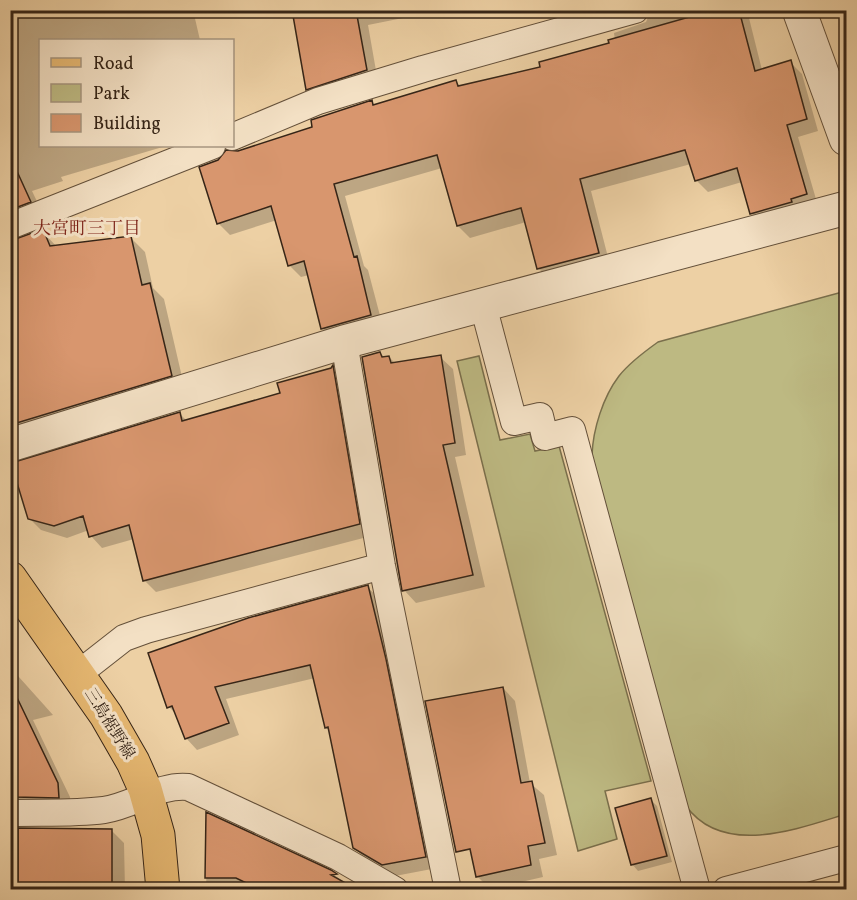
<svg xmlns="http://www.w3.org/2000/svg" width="857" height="900" font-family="Vollkorn,'Noto Serif JP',serif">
<rect width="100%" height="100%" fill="#edd0a4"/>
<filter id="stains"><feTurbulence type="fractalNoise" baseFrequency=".00333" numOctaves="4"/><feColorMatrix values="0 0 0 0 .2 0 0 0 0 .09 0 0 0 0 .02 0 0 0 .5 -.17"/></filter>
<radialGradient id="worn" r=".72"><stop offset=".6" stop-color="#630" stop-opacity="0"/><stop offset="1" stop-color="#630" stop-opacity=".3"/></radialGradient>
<!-- green -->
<path fill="#bdb982" stroke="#7a6f4c" stroke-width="1.5" d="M846,291V814C797,829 723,857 686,806L595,483C594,474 592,464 592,455C593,429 603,397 619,376C629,363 644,352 658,342Z
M479,356L500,440L530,434L535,451L559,446L651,781L605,791L617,839L578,851L457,361Z"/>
<!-- shadow -->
<path fill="#0003" d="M10,10H193L200,40H40V146H166L61,177L63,181L32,191L44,216L10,235Z
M294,10H407L408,17L368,25L378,82L319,100L307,89Z
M651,10H741L749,18L762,70L790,62L802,74L818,131L798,137L818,206L763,225L751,213L742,182L708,192L696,180L691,164L591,191L610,265L550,280L538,268L526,222L470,238L458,226L442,168L345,196L364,266L368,270L383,327L335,341L323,329L309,275L301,277L289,265L277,220L230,235L218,223L314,128L372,102L376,106L456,82L461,87L542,68L610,44L615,40L614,33L646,22Z
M42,231L57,247L131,238L145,252L153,288L164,299L185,390L10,441V242Z
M380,353L385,358L389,357L396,364L440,357L453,369L466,455L455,457L485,587L416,603L404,590Z
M333,367L344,379L371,536L156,592L144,580L134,539L102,548L91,536L89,530L67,538L41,530L29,518L180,414L187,421L282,394Z
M367,587L379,598L437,868L395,876L366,860L355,848L331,731L327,727L315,678L226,699L239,735L197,750L186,738L178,716L169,707Z
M10,667L53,715L33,720L70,797L71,809L10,816Z
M503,688L515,701L530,783L544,795L557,855L539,859L543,877L490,889L477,876Z
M651,800L657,806L672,862L638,871L632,864Z
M208,814L330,872L355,890H206Z
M10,830L112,831L124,843L125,890H10Z"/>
<!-- building -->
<path fill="#d8966e" stroke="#362517" stroke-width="1.5" d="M292,10H356L367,70L306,90Z
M714,10H739L755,71L791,60L807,119L787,125L807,194L791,199L792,202L750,214L737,168L695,181L685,150L580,179L599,253L537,269L521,208L457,226L437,155L334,184L354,257L357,256L371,315L321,329L304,261L288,266L271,206L217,224L199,167L218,160L226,150L238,151L312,127L311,120L372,100L373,105L456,80L458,86L540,67L539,62L609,43L608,40Z
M10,156L31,202L10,210Z
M43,229L50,246L131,236L142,285L150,283L172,376L10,425V241Z
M380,352L382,357L389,356L391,363L441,355L455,443L443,445L473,575L402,591L362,357Z
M333,365L360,524L143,581L129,525L89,537L83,516L54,526L28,519L11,463L180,412L182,421L280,393L277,383L331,368Z
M368,585L386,659L426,857L382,865L353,848L328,727L325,728L310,665L215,687L229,723L185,739L172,706L167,708L148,653L248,618Z
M10,683L58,783L59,798L14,797Z
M503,687L521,783L532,781L545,843L528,846L531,865L476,877L470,849L456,852L425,701Z
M651,798L667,856L631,865L615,808Z
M206,812L331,870L337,874L331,875L358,890H261L236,878H205Z
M18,828L112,829V890H18Z"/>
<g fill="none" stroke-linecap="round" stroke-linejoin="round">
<!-- lane casing -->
<g stroke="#64503a" stroke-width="28">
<path id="lane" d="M232,137L318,101L423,69L635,10
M10,226L212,146
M483,305L514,422L540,416L545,437L572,430L697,890
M344,342L382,566L448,890
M78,674L124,638L146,630L382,566
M10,813C41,812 73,814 104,810C133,806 159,784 188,787L338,857L395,890
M726,890L846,858"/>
</g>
<!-- street casing -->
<g stroke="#64503a" stroke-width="35">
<path id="street" d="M799,10L846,139
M10,445L344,342L846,208"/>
</g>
<!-- primary casing -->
<g stroke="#362517" stroke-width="35">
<path id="primary" d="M10,578L106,715L133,762L145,789L158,835L163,890"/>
</g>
<!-- lane -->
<use href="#lane" stroke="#f3e0c4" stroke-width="26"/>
<!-- street -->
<use href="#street" stroke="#f3e0c4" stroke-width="33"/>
<!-- primary -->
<use href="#primary" stroke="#e6b872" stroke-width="33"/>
</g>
<g text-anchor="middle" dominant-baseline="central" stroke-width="6" stroke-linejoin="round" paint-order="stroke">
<!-- street labels -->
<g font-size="16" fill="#362517" stroke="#f3e0c4">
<text transform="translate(109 724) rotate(58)">三島裾野線</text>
</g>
<!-- neighbourhood labels -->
<g font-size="18" fill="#7a1f14" stroke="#f3e0c4">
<text x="87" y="229">大宮町三丁目</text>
</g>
</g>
<!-- margin -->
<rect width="857" height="900" fill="none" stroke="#edd0a4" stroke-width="36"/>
<rect x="12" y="12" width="833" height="876" fill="none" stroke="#362517" stroke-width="3"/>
<rect x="18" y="18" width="821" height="864" fill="none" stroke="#362517" stroke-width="1.5"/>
<!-- legend -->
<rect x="39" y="39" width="195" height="108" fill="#f3e0c4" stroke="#a7957f" stroke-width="1.5"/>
<rect x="51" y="58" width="30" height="9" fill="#e6b872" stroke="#a7957f" stroke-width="1.5"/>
<text x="93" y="69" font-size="18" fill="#362517">Road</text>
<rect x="51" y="84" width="30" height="18" fill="#bdb982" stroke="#a7957f" stroke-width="1.5"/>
<text x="93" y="99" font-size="18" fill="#362517">Park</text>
<rect x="51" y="114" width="30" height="18" fill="#d8966e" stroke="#a7957f" stroke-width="1.5"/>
<text x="93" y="129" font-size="18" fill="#362517">Building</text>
<rect width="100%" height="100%" filter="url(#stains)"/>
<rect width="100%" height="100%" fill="url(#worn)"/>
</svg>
